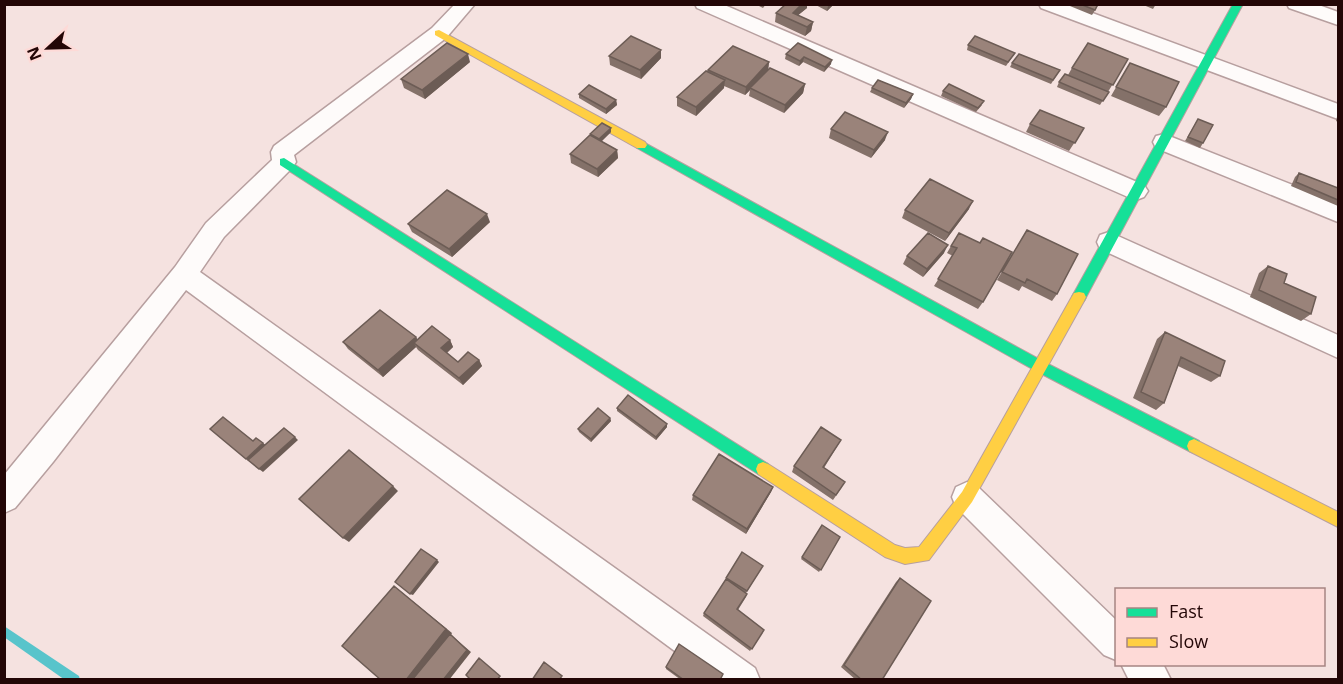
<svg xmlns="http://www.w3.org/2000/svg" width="1343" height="684" font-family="'Open Sans',sans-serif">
<rect width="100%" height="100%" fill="#f5e2e0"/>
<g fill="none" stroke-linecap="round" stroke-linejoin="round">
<!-- stream -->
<path fill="#58c4cb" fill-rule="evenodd" d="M4,626L79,676L80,680H65L4,637Z"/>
<!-- street casing -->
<g stroke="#b79f9f" stroke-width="3">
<path id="street" d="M455,4H475L446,38L294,155L296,162L292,168L224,237L200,272L755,668L760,680H714L186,290L53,462L15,508L4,513V475L175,267L206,223L272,160L271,152L274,146L432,28Z
M695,4H722L1144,185L1148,191L1144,197L1136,200L1128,197L697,8Z
M1039,4H1068L1338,104V119L1041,8Z
M1287,4H1316L1338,12V25L1289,8Z
M1164,134L1338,203V222L1156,148L1153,142L1156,136Z
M1109,232L1338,335V358L1100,249L1097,242L1100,235Z
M967,482L978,487L1116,620V660L1104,655L956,507L952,497L956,487Z
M1121,664H1163L1171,680H1129Z"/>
</g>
<!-- fast casing -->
<g stroke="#b79f9f" stroke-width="2">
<path id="fast" d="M1233,4H1243L1084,301H1074L1072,297L1074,293Z
M641,141L1046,363L1199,441L1201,446L1199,451L1194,453L1189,451L1036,371L637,148V142Z
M284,158L768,464L770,469L768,474L763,476L758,474L280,165V159Z"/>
</g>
<!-- slow casing -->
<g stroke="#b79f9f" stroke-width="2">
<path id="slow" d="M439,30L645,142L647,145L645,148H637L435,35V31Z
M1079,292L1084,293L1086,297L1084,301L972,502L929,560L905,564L885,557L758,474L756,469L758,464L763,462L768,464L895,545L905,548L919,547L962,492L1074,293Z
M1194,439L1338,512V527L1189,451L1187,446L1189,441Z"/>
</g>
<!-- street -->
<use href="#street" fill="#fefbfa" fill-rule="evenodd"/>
<!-- fast -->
<use href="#fast" fill="#16e098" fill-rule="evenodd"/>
<!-- slow -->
<use href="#slow" fill="#ffcf43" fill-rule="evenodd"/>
</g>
<!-- wall -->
<path fill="#847169" d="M755,4H766L763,8Z
M814,4H834L827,11Z
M1065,4H1099L1092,15Z
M1141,4H1156L1153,9Z
M807,8L798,15L813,22L811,31L805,36L775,22L776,13Z
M798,43L831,64L824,72L803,62L799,66L785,59L786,54Z
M968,45L1015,53L1006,66L967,50Z
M661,50V58L641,79L610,65L609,56Z
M1128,59L1100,105L1057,87L1059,82L1068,75L1072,68Z
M470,62L425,99L404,88L401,79Z
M769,62L768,70L805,84L803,93L784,113L749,96L750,90L745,95L724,86V88L696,116L677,106V97L708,72V70Z
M1012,63L1060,70L1051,84L1010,67Z
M1130,63L1166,107L1159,116L1111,96Z
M872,88L913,94L911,99L904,108L870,92Z
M943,91L982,105L976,112L941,96Z
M579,94L616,100L617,105L606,114L579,98Z
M1338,113V122L1336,121Z
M1198,119L1203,143L1200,148L1185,141Z
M1030,124L1084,128L1069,151L1026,132Z
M831,129L885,140L871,158L829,138Z
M611,132L601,141L617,150L618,158L598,177L571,163L570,154L591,136L590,134Z
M1299,173L1338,188V206L1291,186L1295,177Z
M969,209L945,241L902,218L905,210Z
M490,222L452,257L412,232L408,224Z
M1027,230L1057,294L1052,301L1022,286L1019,291L997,280Z
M980,243L983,302L978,309L934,286L953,256L947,253L951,246Z
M944,253L923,277L903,264L907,256Z
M1268,266L1311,314L1301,321L1250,297L1259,273Z
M1165,332L1220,376L1211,382L1178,366L1164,403L1156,410L1133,398L1157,339Z
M416,337L417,340H450L453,347L447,353L458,362L479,360L482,366L463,385L418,350L416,347L383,377L348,349L343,342Z
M617,408L667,427L656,440L617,411Z
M610,418L611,421L591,442L579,432L578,429Z
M841,440L824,468L842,487L833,500L792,472L794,466Z
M773,487L771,492L746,534L692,500L693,495Z
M822,525L840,537L819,572L801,559Z
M763,566L746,593L747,594L746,597L738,610L764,630L750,651L703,616L704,613L726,580V578Z
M900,578L882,680H856L841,667L896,582Z
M666,667L720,680H681L666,669Z"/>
<!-- shaded-wall -->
<path fill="#6c5c55" d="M802,4H807V8L791,21L793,13Z
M830,4H834L827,11L828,6Z
M813,22L811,31L805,36L807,27Z
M661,50V58L641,79L640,70Z
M468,54L470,62L425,99L422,90Z
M804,57L803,62L799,66L800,61Z
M832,60L831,64L824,72L825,67Z
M769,62L768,71L750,88V90L745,95L746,87Z
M725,80L724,88L696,116V107Z
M805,84L803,93L784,113L785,105Z
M913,94L911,99L904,108L906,103Z
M616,100L617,105L606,114V109Z
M611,128V132L600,143L599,139Z
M888,132L885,140L871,158L874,150Z
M617,150L618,158L598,177L597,169Z
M973,201L969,209L945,241L949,233Z
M487,214L490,222L452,257L449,249Z
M948,245L944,253L923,277L927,269Z
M416,337L420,344L414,343L416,347L383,377L378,370Z
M450,340L453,347L444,355L441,348Z
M479,360L482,366L463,385L459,378Z
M610,418L611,421L591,442V439Z
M667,424V427L656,440V437Z
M295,437L298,440L263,472L259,469Z
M263,443L267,446L250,462L246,459Z
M393,486L398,491L349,542L343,538Z
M773,487L771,492L746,534L747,529Z
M437,560L439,562L413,595L410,594Z
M394,586L452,633L451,635L471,652L449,680H406Z"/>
<!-- building -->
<path fill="#9a837a" stroke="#6c5c55" stroke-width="1.5" d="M786,4H802L793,13L813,22L807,27L776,13Z
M1080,4H1098L1095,10Z
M631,36L661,50L640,70L609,56Z
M975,36L1015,53L1008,62L968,45Z
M447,43L468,54L422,90L401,79Z
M798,43L832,60L825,67L804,57L800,61L786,54Z
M1088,43L1128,59L1113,85L1072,68Z
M733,46L769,62L746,87L708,70Z
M1019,54L1060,70L1053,80L1012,63Z
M1130,63L1179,82L1166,107L1116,87Z
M770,68L805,84L785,105L750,88Z
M706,71L725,80L696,107L677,97Z
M1065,74L1109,92L1103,101L1059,82Z
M878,80L913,94L906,103L872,88Z
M949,84L984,101L978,108L943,91Z
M589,85L616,100L606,109L579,94Z
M1040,110L1084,128L1075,143L1030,124Z
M845,112L888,132L874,150L831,129Z
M1198,119L1213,125L1203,143L1188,137Z
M602,123L611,128L599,139L590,134Z
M590,135L617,150L597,169L570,154Z
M1299,173L1338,188V200L1296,182Z
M930,179L973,201L949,233L905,210Z
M447,190L487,214L449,249L408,224Z
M1027,230L1078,254L1057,294L1027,279L1025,283L1002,272Z
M928,233L948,245L927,269L907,256Z
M959,233L980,243L983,238L1012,252L983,302L938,279L957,248L951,246Z
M1268,266L1287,274L1284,283L1316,297L1311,314L1259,290Z
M380,310L416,337L378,370L343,342Z
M432,326L450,340L441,348L458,362L468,352L479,360L459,378L414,343Z
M1165,332L1225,361L1220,376L1181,357L1164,403L1141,392Z
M628,395L667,424L656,437L617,408Z
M598,408L610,418L591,439L578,429Z
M223,417L253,441L256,438L263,443L246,459L210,429Z
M821,427L841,440L823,467L845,482L836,495L794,466Z
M284,428L295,437L259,469L248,460Z
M349,450L393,486L343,538L299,499Z
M719,454L773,487L747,529L693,495Z
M822,525L840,537L821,570L802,557Z
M421,549L437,560L410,594L395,582Z
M742,552L763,566L747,591L726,578Z
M900,578L931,601L882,680H862L844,665Z
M726,579L747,594L737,609L764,630L752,649L704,613Z
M394,586L446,629L406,680H381L342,646Z
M450,634L467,650L443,680H412Z
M679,644L723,674L720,680H684L666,667Z
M479,658L500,676L497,680H471L466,675Z
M544,662L562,676L559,680H532Z"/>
<!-- border -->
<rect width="1343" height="684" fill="none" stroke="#230606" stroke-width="12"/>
<!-- legend -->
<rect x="1115" y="588" width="210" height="78" fill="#fedad7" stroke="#a68583" stroke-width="1.5"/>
<rect x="1127" y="608" width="30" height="9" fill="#16e098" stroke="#a68583" stroke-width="1.5"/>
<text x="1169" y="618" font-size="18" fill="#230606">Fast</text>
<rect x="1127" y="638" width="30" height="9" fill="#ffcf43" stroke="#a68583" stroke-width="1.5"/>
<text x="1169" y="648" font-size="18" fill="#230606">Slow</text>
<!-- north arrow -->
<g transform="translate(48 48) rotate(248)" stroke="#fedad7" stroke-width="4.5" paint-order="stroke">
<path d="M0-4.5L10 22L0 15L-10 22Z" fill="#230606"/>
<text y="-9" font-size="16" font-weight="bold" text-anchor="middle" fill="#230606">N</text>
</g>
</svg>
